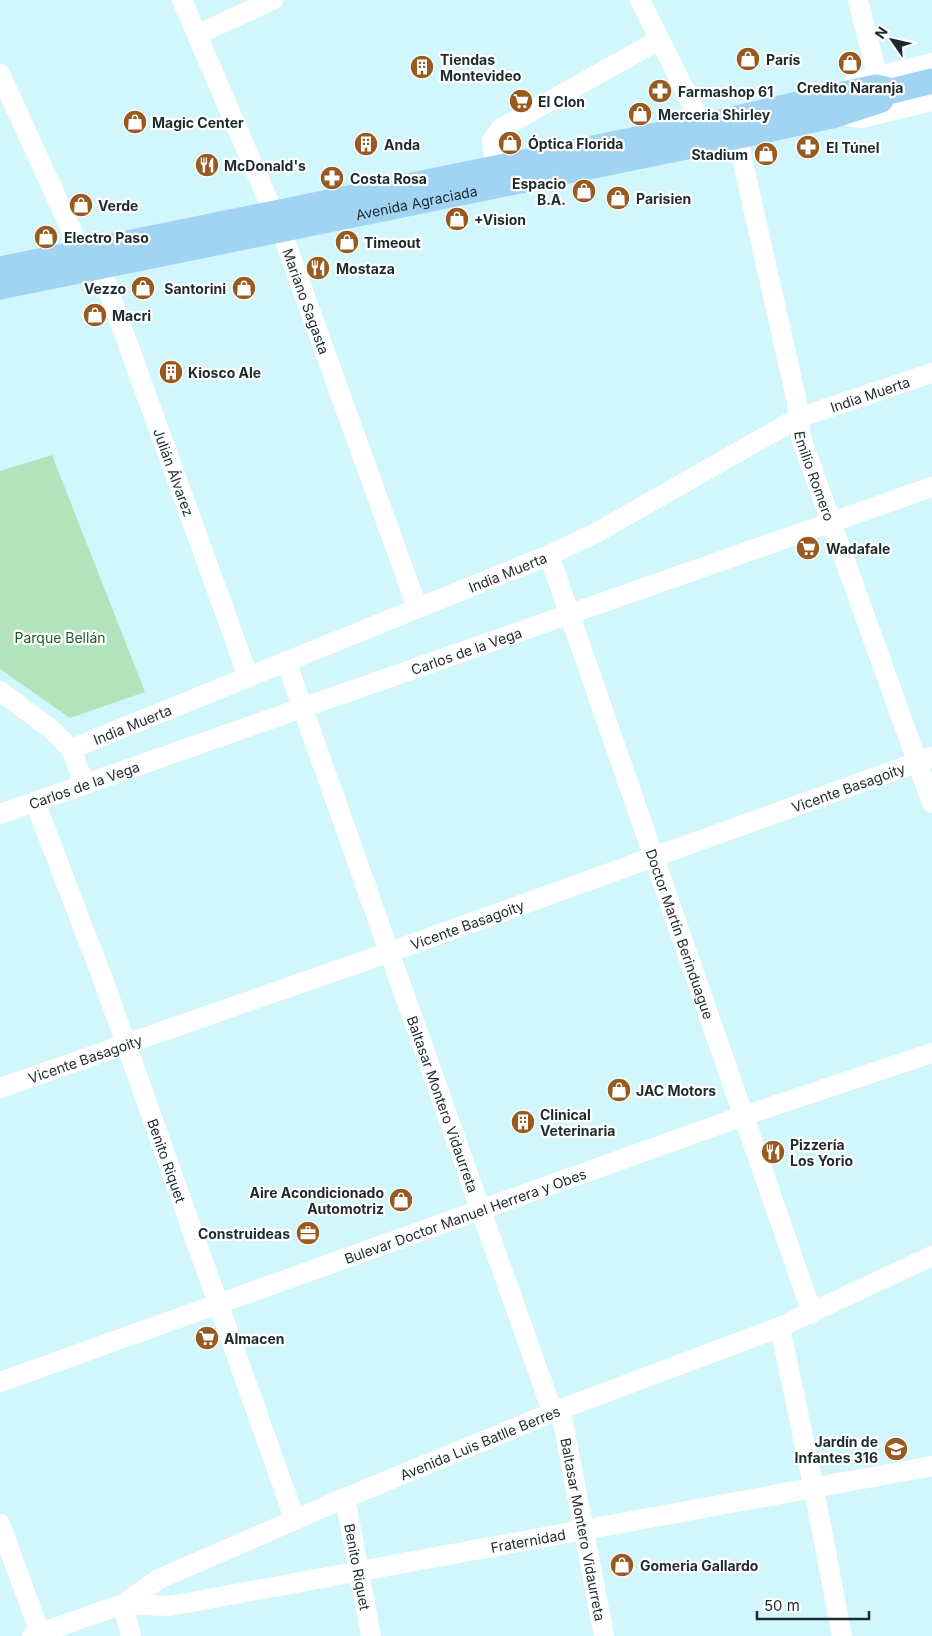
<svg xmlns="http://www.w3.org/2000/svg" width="932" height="1636" font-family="Inter,sans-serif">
<rect width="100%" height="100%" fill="#d1f6fc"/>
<!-- green -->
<path fill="#b3e3bb" d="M52,455L145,692L70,718L0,669V471Z"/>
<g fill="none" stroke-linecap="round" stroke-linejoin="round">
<!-- minor -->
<g stroke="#fff" stroke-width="20">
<path id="s1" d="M182,0L281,230L417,607"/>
<path d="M640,0L708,137"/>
<path d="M858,0L877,75"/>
<path d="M198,34L273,0"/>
<path d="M0,74L81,251"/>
<path d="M854,82L932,63"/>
<path d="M851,117L862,118L932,101"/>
<path id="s2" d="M737,136L797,402L801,438L932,803"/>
<path d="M495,166L492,141L500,129L659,40"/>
<path id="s3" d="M100,267L248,676"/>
<path id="s4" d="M549,555L812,1313"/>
<path id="s5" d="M286,661L549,1402L563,1422L604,1636"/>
<path d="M0,691L51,729L71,749L84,783"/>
<path id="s6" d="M71,749L549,555L594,534L798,418L932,373"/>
<path id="s7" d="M35,802L104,982L295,1520"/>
<path id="s8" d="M0,814L932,487"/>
<path id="s9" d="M0,1088L390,952L932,757"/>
<path d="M780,1327L814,1489L842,1636"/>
<path id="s10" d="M0,1382L743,1116L932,1053"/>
<path id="s11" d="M345,1498L371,1636"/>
<path d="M0,1524L40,1633"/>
<path id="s12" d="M123,1604L170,1606L932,1466"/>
<path d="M123,1604L131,1636"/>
<path id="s13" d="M32,1636L123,1604L159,1579L345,1498L556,1411L780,1327L932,1256"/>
</g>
<!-- major -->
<g stroke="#a1d3f3" stroke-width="25">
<path d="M0,269L701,126L820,99L876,87L892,91L932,81"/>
<path id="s14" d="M0,287L711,142L832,116L881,100"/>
</g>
</g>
<!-- icons -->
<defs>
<g id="shop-disc" transform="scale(1.25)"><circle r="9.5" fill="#985a1f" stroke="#fff"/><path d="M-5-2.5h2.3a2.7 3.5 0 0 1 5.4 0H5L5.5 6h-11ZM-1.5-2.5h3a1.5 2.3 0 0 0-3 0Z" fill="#fff"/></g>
<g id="building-disc" transform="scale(1.25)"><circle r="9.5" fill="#985a1f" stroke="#fff"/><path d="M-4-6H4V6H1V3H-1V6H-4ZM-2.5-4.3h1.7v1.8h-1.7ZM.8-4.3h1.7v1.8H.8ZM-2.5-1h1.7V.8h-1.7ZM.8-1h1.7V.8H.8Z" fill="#fff"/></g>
<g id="pharmacy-disc" transform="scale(1.25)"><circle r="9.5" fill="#985a1f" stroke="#fff"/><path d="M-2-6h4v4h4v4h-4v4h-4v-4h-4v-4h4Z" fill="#fff"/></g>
<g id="supermarket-disc" transform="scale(1.25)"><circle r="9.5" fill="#985a1f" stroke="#fff"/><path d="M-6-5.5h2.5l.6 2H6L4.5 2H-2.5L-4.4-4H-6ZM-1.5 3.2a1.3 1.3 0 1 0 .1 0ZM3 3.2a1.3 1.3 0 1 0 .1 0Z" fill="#fff"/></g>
<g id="restaurant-disc" transform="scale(1.25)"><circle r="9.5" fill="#985a1f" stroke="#fff"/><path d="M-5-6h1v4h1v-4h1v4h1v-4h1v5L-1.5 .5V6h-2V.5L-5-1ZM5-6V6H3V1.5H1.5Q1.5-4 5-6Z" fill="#fff"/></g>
<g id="office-disc" transform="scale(1.25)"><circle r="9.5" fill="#985a1f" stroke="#fff"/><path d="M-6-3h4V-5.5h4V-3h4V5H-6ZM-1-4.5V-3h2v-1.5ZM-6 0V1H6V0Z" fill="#fff"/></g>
<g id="school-disc" transform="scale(1.25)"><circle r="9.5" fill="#985a1f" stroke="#fff"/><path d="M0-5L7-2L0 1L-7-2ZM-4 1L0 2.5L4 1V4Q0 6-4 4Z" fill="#fff"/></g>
</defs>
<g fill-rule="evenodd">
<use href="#shop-disc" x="748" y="59"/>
<use href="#shop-disc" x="850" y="63"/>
<use href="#building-disc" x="422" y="67"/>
<use href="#pharmacy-disc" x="660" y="91"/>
<use href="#supermarket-disc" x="521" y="101"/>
<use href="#shop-disc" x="640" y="114"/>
<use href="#shop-disc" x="135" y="122"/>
<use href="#shop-disc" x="510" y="143"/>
<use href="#building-disc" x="366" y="144"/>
<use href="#pharmacy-disc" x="808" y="147"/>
<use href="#shop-disc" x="766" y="154"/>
<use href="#restaurant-disc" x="207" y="165"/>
<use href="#pharmacy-disc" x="332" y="178"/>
<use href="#shop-disc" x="584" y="191"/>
<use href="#shop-disc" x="618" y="198"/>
<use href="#shop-disc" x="81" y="205"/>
<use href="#shop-disc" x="457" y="219"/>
<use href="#shop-disc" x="46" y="237"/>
<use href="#shop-disc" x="347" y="242"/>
<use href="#restaurant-disc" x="318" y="268"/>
<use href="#shop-disc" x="143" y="288"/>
<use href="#shop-disc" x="244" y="288"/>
<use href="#shop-disc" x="95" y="315"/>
<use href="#building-disc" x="171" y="372"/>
<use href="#supermarket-disc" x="808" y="548"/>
<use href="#shop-disc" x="619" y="1090"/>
<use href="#building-disc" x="523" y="1122"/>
<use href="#restaurant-disc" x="773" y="1152"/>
<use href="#shop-disc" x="401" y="1200"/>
<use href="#office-disc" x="308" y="1233"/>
<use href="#supermarket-disc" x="207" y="1338"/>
<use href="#school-disc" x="896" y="1449"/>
<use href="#shop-disc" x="622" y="1565"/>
</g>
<g text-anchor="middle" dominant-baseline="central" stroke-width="4.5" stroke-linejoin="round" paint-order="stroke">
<!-- poi labels -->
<g font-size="14" font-weight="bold" fill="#1d2b2d" stroke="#fff" text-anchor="start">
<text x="440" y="59">Tiendas<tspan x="440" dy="16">Montevideo</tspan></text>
<text x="766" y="59">París</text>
<text x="850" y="87" text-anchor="middle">Credito Naranja</text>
<text x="678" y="91">Farmashop 61</text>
<text x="538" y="101">El Clon</text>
<text x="658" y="114">Merceria Shirley</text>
<text x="152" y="122">Magic Center</text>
<text x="528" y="143">Óptica Florida</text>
<text x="384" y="144">Anda</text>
<text x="826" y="147">El Túnel</text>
<text x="748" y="154" text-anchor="end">Stadium</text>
<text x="224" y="165">McDonald's</text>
<text x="350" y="178">Costa Rosa</text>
<text x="566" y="183" text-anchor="end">Espacio<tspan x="566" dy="16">B.A.</tspan></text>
<text x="636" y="198">Parisien</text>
<text x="98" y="205">Verde</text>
<text x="474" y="219">+Vision</text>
<text x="64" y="237">Electro Paso</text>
<text x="364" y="242">Timeout</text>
<text x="336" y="268">Mostaza</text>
<text x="126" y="288" text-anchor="end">Vezzo</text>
<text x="226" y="288" text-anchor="end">Santorini</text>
<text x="112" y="315">Macri</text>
<text x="188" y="372">Kiosco Ale</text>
<text x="826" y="548">Wadafale</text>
<text x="636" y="1090">JAC Motors</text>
<text x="540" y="1114">Clinical<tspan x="540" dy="16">Veterinaria</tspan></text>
<text x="790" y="1144">Pizzería<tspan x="790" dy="16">Los Yorio</tspan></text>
<text x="384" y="1192" text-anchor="end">Aire Acondicionado<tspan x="384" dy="16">Automotriz</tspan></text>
<text x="290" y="1233" text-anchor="end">Construideas</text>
<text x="224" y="1338">Almacen</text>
<text x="878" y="1441" text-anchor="end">Jardín de<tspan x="878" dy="16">Infantes 316</tspan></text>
<text x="640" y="1565">Gomeria Gallardo</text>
</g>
<!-- street labels -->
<g font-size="14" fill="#1d2b2d" stroke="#fff">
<text stroke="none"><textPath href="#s14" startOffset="425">Avenida Agraciada</textPath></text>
<text stroke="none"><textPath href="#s1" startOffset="326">Mariano Sagasta</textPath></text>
<text stroke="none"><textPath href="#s6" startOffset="876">India Muerta</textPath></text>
<text stroke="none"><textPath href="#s3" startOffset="218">Julián Álvarez</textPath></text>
<text stroke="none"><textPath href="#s2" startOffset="349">Emilio Romero</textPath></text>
<text stroke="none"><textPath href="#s6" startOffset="471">India Muerta</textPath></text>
<text stroke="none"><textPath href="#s8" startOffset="494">Carlos de la Vega</textPath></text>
<text stroke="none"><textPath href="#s6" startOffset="66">India Muerta</textPath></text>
<text stroke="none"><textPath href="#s8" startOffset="89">Carlos de la Vega</textPath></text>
<text stroke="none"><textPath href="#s9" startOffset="900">Vicente Basagoity</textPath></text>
<text stroke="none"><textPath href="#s9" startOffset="495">Vicente Basagoity</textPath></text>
<text stroke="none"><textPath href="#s4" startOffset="401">Doctor Martín Berinduague</textPath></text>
<text stroke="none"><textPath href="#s9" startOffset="90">Vicente Basagoity</textPath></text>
<text stroke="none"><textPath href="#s5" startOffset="470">Baltasar Montero Vidaurreta</textPath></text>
<text stroke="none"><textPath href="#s7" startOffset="382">Benito Riquet</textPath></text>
<text stroke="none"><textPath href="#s10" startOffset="494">Bulevar Doctor Manuel Herrera y Obes</textPath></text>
<text stroke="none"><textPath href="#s13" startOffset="489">Avenida Luis Batlle Berres</textPath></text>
<text stroke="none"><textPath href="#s5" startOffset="920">Baltasar Montero Vidaurreta</textPath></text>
<text stroke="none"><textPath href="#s12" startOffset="411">Fraternidad</textPath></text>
<text stroke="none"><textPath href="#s11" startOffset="70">Benito Riquet</textPath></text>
</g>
<!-- park labels -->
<g font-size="14" fill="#17612e" stroke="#fff">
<text x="60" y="637">Parque Bellán</text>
</g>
</g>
<!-- north arrow -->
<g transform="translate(892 40) rotate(304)" stroke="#ffffff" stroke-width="4" paint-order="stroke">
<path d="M0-4L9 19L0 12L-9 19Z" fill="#1d2b2d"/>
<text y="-8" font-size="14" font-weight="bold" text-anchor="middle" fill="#1d2b2d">N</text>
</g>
<!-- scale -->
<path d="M757 1611v8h112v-8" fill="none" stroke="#1d2b2d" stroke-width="2.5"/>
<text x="764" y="1611" font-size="15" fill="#1d2b2d" stroke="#ffffff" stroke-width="4" paint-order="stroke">50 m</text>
</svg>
